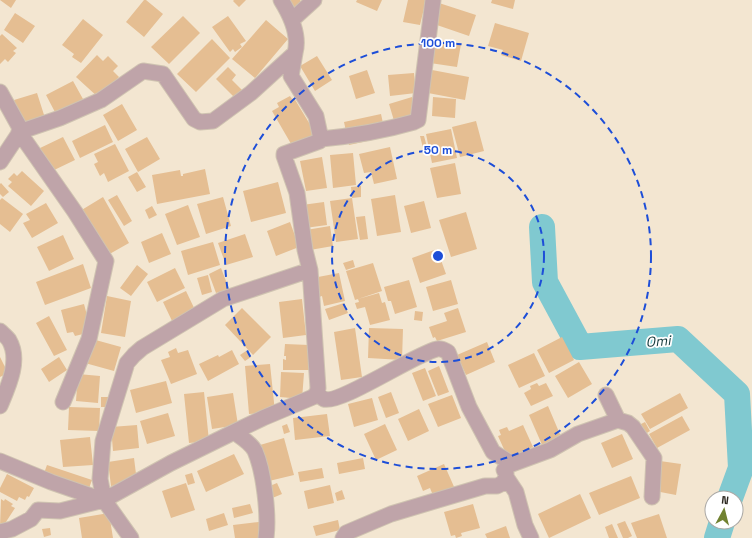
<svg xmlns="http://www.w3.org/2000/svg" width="752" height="538" font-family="'Space Grotesk',sans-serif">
<rect width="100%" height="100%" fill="#f3e6d1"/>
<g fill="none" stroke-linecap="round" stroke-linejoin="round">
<!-- river -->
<path stroke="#80c9d0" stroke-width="26" d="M542,227L545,282L580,347L678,339L737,394L741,468L730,498
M717,538L722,522"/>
</g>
<!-- building -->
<path fill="#e5be92" d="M0,0H16L11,8Z
M144,0H146L163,14L144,37L126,22Z
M234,0H246L239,7L233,1Z
M285,0H300L307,9L298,16Z
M357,0H382L377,11L356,2Z
M408,0H426L420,25L403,22Z
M492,0H515L513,9L491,3Z
M439,3L476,15L469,36L434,24Z
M15,13L35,26L23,43L4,30Z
M183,16L200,33L169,64L151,47Z
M228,16L246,41L240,44L242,47L235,52L233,49L230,52L212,27Z
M83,19L103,35L81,63L72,57L74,54L62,45Z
M266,20L288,39L255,78L232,59Z
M495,23L529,33L521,61L501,55L503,50L488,46Z
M2,34L17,48L13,51L16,53L8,62L5,59L0,64V36Z
M212,39L230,58L196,92L177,74Z
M434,40L461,44L457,67L430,63Z
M97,55L103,61L108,56L118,66L113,71L119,77L99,98L76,77Z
M317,56L332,80L315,91L300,66Z
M228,67L236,75L232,80L245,93L237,100L216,79Z
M367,70L375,93L356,99L349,76Z
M432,70L469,77L465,100L428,93Z
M414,73L416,93L390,96L388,75Z
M73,81L83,99L56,114L46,95Z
M37,93L45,118L22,125L14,100Z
M290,96L292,99L294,98L317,136L294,149L272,111L279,107L277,103Z
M412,97L421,127L398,134L389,104Z
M433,97L456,99L455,118L432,116Z
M122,104L137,130L118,141L103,115Z
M381,114L386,137L349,145L344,122Z
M476,121L484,151L460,157L452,127Z
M105,125L113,142L80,158L72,141Z
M451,129L457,158L432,163L426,134Z
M420,136H424L427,147L423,148Z
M63,137L75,160L50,172L38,149Z
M147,137L160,159L138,172L125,149Z
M115,144L129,171L108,182L104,173L100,176L94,164L98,162L94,154Z
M390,147L397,179L374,184L371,172L364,173L359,154Z
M353,153L356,185L333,188L330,155Z
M322,157L327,188L306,191L300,161Z
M455,163L461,194L437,198L430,168Z
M205,169L210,194L157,204L152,175L180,170L181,176H183V174Z
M22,171L44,191L31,206L8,186L12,182L8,179L14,173L17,176Z
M137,172L146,187L137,192L128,177Z
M278,182L286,213L251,222L243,191Z
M1,183L9,192L3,197L0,194V184Z
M361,186V197L352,198L351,187Z
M117,195L132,221L124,226L108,200Z
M395,195L401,232L377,236L371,199Z
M103,197L129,243L106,256L80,211Z
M223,197L231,226L206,234L197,204Z
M2,198L23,214L10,232L0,224V200Z
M352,198L358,239L336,242L330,201Z
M424,201L431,228L411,233L404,206Z
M324,202L327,225L305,228L302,205Z
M46,203L58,223L32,238L23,223L30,220L26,214Z
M188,205L200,237L177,245L165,214Z
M152,206L157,215L149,219L145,210Z
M466,212L477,249L451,257L439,220Z
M365,216L368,239L360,240L356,217Z
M290,222L299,247L276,256L267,231Z
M330,226L333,246L310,250L306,230Z
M162,233L171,254L149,263L141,242Z
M245,234L253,257L226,265L218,243Z
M63,235L74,259L49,271L37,247Z
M213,242L220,265L188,275L181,251Z
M437,249L446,274L420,283L412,258Z
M353,260L355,267L346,270L343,263Z
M373,263L382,291L355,300L346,271Z
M83,264L91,288L45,305L36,282Z
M137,265L148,274L131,296L120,288Z
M175,268L185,288L157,302L147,282Z
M221,268L229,289L216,293L209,274Z
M339,273L345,301L324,306L322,296L319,297L316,283L319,282L318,277Z
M208,275L212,292L202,295L197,278Z
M409,280L417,307L395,314L391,301H388L384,287Z
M451,280L458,304L433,311L426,287Z
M186,291L196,312L173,323L163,302Z
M379,293L382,303L385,302L390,320L370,325L365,307L357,309L355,303L359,302L358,299Z
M107,296L131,301L125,337L101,333Z
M302,299L306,335L283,338L279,302Z
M344,303L348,313L329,320L325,309Z
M84,304L90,327L87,333L75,336L73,332L67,333L61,310Z
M242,308L271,337L253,355L225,325Z
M458,308L466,332L437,341L435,337L433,338L429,327L447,321L444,313Z
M415,311L423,312L422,321L414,320Z
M49,316L67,350L54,356L36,323Z
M355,328L362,377L341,380L334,332Z
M369,328L403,329L402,360L368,358Z
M562,337L574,360L549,373L537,350Z
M92,339L121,347L114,371L85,363Z
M487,342L495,362L466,375L457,355Z
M285,344L309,345V370H283V359L286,360V356H284Z
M176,348L178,353L188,350L197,374L171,384L161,360L170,357L168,352Z
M232,350L239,364L208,381L199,364L218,355L219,357Z
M246,351L251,357L245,361L240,355Z
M534,353L545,376L519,388L508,365Z
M0,357L8,373L0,377Z
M59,357L67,370L49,382L41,369Z
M579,362L592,384L568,398L555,376Z
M270,364L275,412L249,414L245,366Z
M439,366L449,392L438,396L428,371Z
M425,368L436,396L423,401L412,373Z
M281,372L304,373L302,399L280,397Z
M78,374L100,376L98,403L76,401Z
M166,381L172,403L136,413L130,390Z
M537,383L539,386L546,383L553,396L531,406L524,393L531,389L530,386Z
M204,392L209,441L189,443L184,394Z
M391,392L399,413L386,418L378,397Z
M233,393L238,425L212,429L207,397Z
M680,393L688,408L650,429L641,414Z
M452,395L461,418L438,427L428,404Z
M101,397H109V407H101Z
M372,398L378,420L354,427L348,404Z
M548,406L562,439L543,447L529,415Z
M69,407L100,408L99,431L68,430Z
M419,409L429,431L408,441L398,419Z
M168,413L175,436L147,444L140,421Z
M327,414L330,436L295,440L293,418Z
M682,416L690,430L657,448L649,434Z
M645,422L650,431L642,436L637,426Z
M287,424L290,432L284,434L282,426Z
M385,424L397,450L376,460L364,434Z
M137,425L139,448L113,451L111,427Z
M523,425L533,447L508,458L498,436L501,435L499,430L507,427L509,431Z
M622,434L633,459L612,468L601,443Z
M90,437L93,465L63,467L60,440Z
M284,438L294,475L269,481L260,445Z
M234,454L244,474L206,492L197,471Z
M134,458L137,482L111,486L108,462Z
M363,458L365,469L339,474L337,463Z
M660,461L681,464L676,495L655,491Z
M444,464L455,489L434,498L430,488L423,491L417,476Z
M47,465L92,480L88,491L43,476Z
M322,468L324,478L300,482L298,472Z
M192,473L195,483L188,485L185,475Z
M7,474L34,488L29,497L27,496L25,500L19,497L17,501L0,492V488Z
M631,476L640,498L599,515L589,493Z
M186,483L195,510L171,518L162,491Z
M277,483L282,494L270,499L265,488Z
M330,485L334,503L308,509L304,491Z
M342,490L345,499L337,501L335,493Z
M580,494L591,518L549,538L538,514Z
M1,499L4,501L5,499L13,504L11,506L15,508L2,528L0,527Z
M250,504L253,513L234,518L232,508Z
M473,504L480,528L461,533L462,536L456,538L455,535L451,536L444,512Z
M109,513L113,538H82L79,518Z
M224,513L228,525L209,531L206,519Z
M659,514L667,538H637L631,523Z
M338,520L340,530L316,536L313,526Z
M625,521L632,536L628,538H623L617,524Z
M259,522L261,538H235L233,525Z
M612,524L618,538H609L605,527Z
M506,526L510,538H487L485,534Z
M50,528L51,535L44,537L42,529Z"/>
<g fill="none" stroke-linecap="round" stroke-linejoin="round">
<!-- minor casing -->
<g stroke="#cfc3b1" stroke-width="17">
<path id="minor" d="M292,20L314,0
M0,92L20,128L18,135L0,162
M321,139C353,136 383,131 414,122L418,120L433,0
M0,331C3,334 7,337 9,340C21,360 8,387 0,406
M317,393C319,395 322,398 324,399C339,405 415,354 437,349C441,348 444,350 448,352L469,407L493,452L512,464L550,450L578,434L618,420L628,423L633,427L654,458L652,497
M606,395L618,420
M63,402L89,339L106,261L75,212L19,132L60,118L101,100L143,71L163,74L194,119L200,122L213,121L251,93L295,53C300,35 291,16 281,0
M234,432C241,437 251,443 255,451C264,472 269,515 266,538
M0,461L51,482L103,500
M504,470L506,473V477L516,492L525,525L531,538
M0,532L12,529L31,519L38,510L60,511L104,500L171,463L234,432L263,418L313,397L317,393L318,388L310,270
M131,538L104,500L100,479L103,441L127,363L134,355L142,348L223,299L310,270L305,250L297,193L284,156V154L320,141L321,139L316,116L291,76L295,53
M343,538L346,533L391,514L485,486H497L503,483L506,477"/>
</g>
<!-- minor -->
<use href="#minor" stroke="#bfa4a9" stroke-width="15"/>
</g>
<!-- distance rings -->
<g fill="none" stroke="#1d4ed8" stroke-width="2" stroke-dasharray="7 5">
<circle cx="438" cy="256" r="106"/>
<circle cx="438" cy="256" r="213"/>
</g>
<g text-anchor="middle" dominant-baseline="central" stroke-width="3.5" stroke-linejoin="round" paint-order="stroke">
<!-- water labels -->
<g font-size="14" font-style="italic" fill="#15393c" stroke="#fff">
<text transform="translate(658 341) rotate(-5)">Omi</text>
</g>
</g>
<circle cx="438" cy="256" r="6" fill="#1d4ed8" stroke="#fff" stroke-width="2"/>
<g font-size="12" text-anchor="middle" font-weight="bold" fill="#1d4ed8" stroke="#fff" stroke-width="3.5" stroke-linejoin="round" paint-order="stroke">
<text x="438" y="47">100 m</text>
<text x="438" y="154">50 m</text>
</g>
<!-- north arrow -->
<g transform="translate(724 510) rotate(7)"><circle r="19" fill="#ffffff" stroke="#aaa8a5"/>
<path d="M0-3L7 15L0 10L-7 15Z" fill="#718231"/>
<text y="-6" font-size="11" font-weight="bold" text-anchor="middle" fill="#2b261e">N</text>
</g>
</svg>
